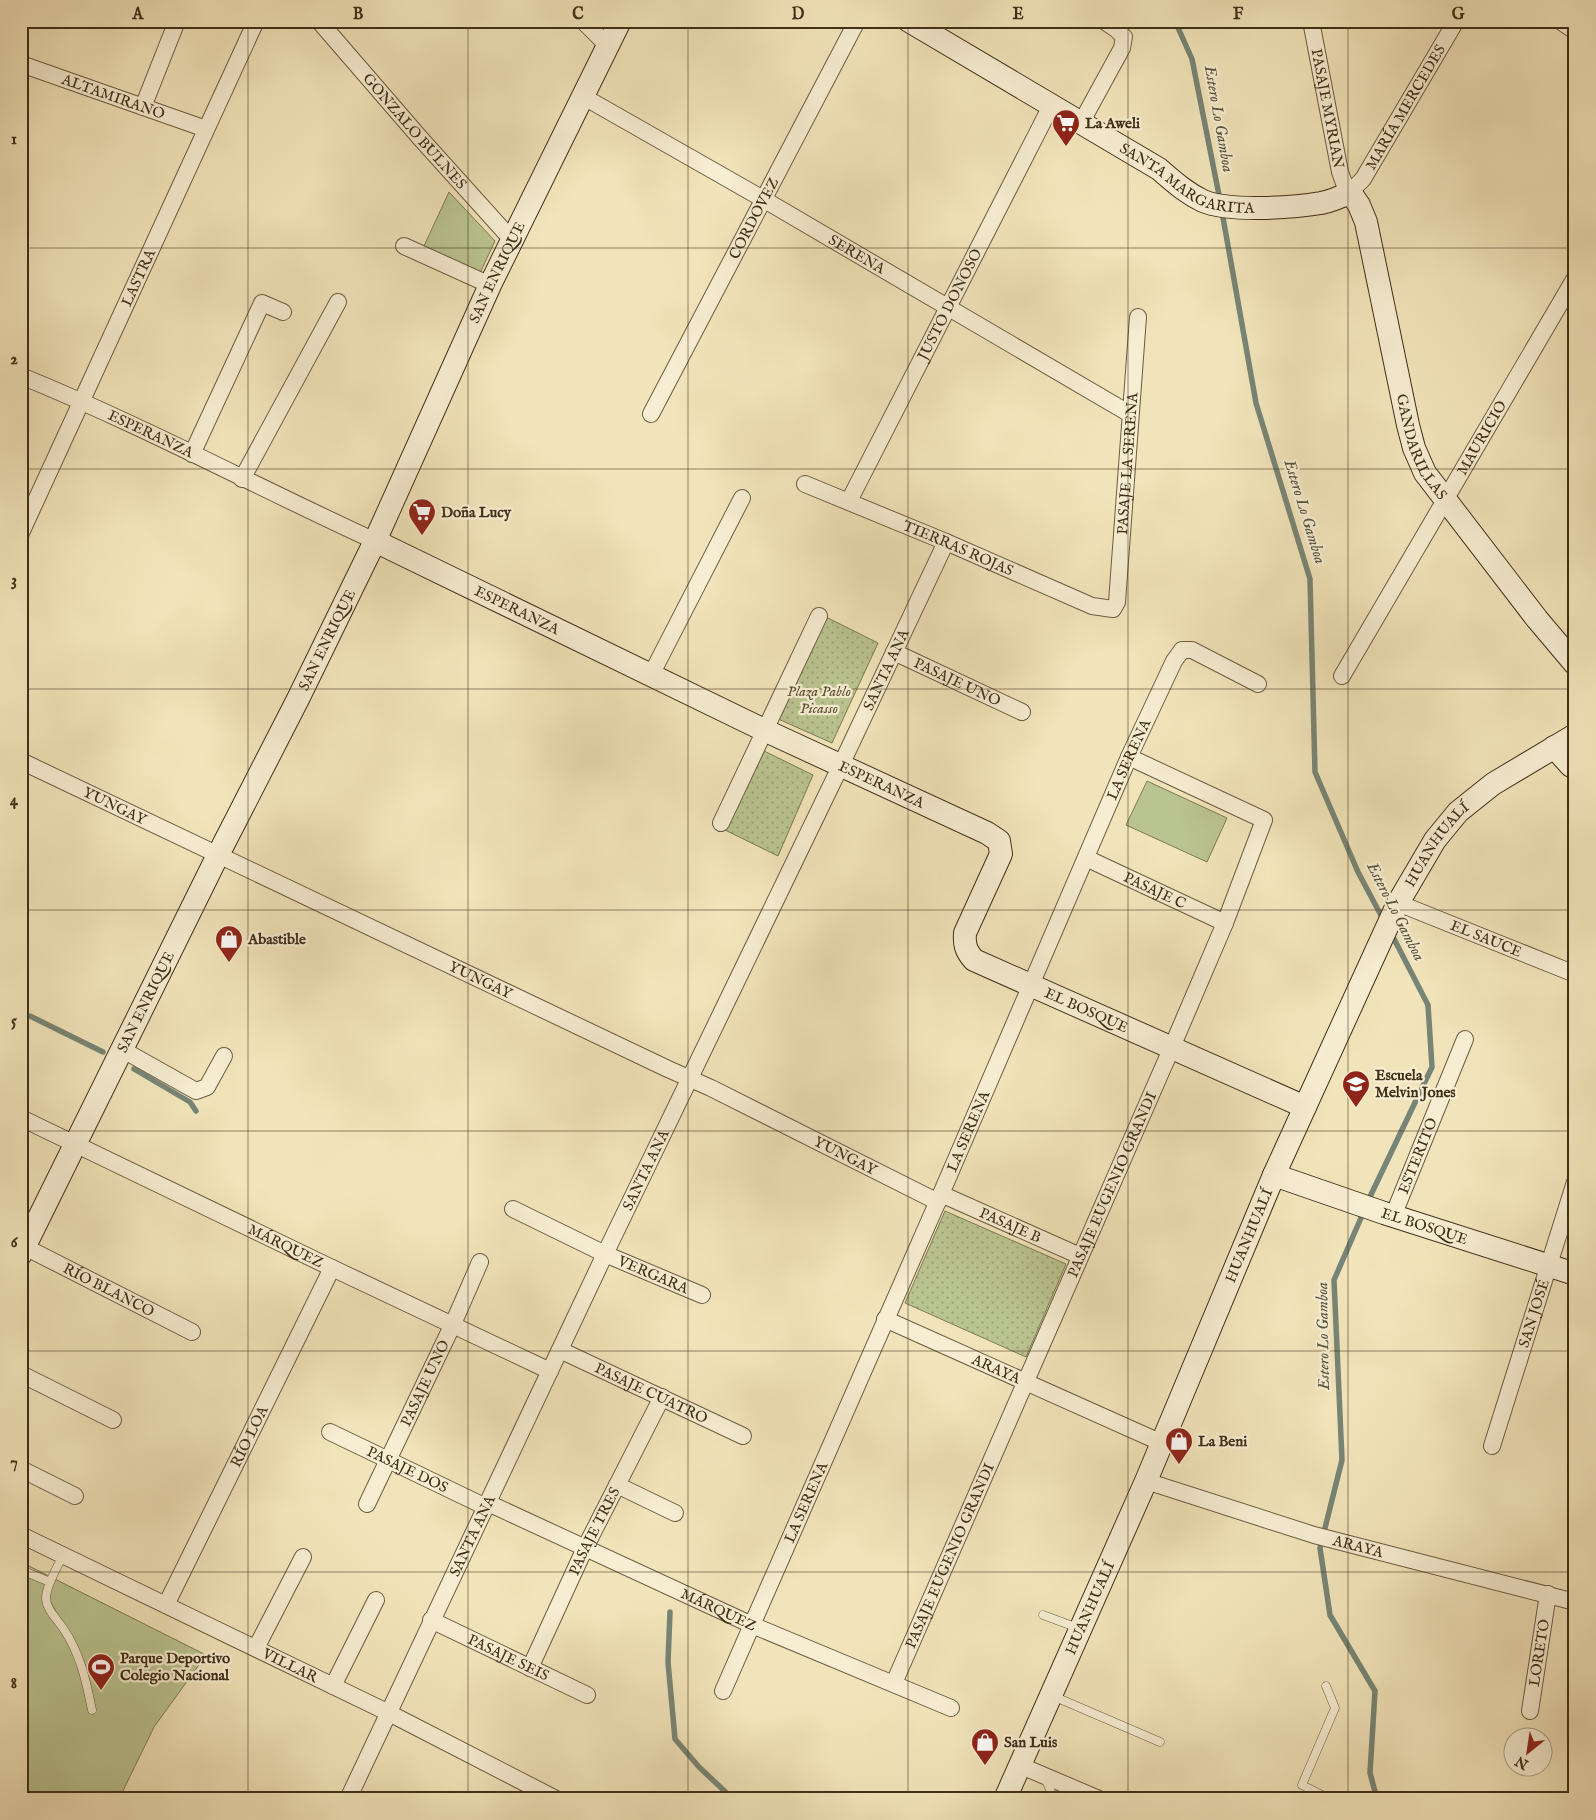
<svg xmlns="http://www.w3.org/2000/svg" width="1596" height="1820" font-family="'IM FELL English',serif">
<defs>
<pattern id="park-dots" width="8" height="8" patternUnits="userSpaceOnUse" patternTransform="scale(1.25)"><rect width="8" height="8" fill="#bac490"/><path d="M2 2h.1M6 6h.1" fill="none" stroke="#99a075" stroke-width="1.8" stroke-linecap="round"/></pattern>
</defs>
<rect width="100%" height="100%" fill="#f2e4ba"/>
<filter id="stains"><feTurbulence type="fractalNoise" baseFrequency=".004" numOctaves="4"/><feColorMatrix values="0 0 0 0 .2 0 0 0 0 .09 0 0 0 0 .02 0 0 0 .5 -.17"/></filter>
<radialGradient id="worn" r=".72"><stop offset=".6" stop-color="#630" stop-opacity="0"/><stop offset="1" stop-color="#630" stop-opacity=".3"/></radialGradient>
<!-- grass -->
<path fill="#bac490" stroke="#7d7a54" d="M449,192L495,241L480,273L424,246Z
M1147,781L1227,818L1207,862L1126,825Z
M21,1562L206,1655L154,1727L119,1799H21Z"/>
<!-- park -->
<path fill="url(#park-dots)" stroke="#7d7a54" d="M826,617L878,643L832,743L776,718Z
M762,750L813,775L778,856L725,830Z
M945,1211L1066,1264L1026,1357L905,1303Z"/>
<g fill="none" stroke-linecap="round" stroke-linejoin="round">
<!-- stream -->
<path stroke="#778576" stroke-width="5.5" d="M1175,21L1192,59L1220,200
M1222,212L1256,403L1310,579L1315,772L1358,872L1384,921
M30,1016L103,1052
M134,1069L190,1102L196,1111
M1367,1203L1432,1067L1428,1005L1391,933
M1364,1211L1334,1280L1342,1460L1320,1548L1330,1615L1375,1691L1370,1773L1377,1799
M670,1612L668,1662L675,1739L699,1767L733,1799"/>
<!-- lane casing -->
<g stroke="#6c5c40" stroke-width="9">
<path id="lane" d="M63,1555C58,1566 46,1586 46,1598C46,1609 57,1619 63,1628C80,1653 86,1680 92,1710
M21,1570L50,1582
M1043,1615L1078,1628
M1326,1686L1335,1708L1302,1785L1330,1799
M1053,1696L1160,1742
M1045,1778L1054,1799"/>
</g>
<!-- street casing -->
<g stroke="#6c5c40" stroke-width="18">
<g id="street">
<path id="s1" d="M319,21L421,139L512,240"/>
<path d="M583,21L608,46"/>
<path id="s2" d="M1311,21L1340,172L1344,183L1350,192L1363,179L1456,21"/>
<path d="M1560,21L1575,31"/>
<path id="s3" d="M21,64L206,129"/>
<path id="s4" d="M584,97L763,199L1130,414"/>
<path d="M143,107L177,21"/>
<path d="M1081,123L1122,48L1124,37L1116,29L1104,21"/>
<path d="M404,246L490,285"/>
<path id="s5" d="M21,376C142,425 257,487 375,541"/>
<path id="s6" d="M651,414L857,21"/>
<path d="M192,454L262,303L283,312"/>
<path d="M242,479L338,302"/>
<path id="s7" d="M805,484L946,542L1092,606L1113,609L1117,602L1138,317"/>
<path id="s8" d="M849,501L1051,106"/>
<path id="s9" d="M21,533L256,21"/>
<path id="s10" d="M894,652L1022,712"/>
<path d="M651,675L742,498"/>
<path id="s11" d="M1342,676L1575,278"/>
<path id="s12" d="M21,761L668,1069L711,1088L938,1202"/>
<path d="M721,823L819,616"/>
<path id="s13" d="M1086,858L1225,923"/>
<path id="s14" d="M1398,903L1575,974"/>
<path d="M123,1050L196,1091L207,1087L224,1056"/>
<path id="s15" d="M21,1118L332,1268L550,1371"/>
<path id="s16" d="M941,1194L1080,1256"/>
<path id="s17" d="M513,1209L605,1254L702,1295"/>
<path id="s18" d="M1393,1216L1465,1039"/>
<path id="s19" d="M25,1247L192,1332"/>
<path id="s20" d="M885,1319L1162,1443"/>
<path id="s21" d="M560,1350L743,1436"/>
<path d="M21,1374L113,1420"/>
<path id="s22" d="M330,1432L486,1507"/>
<path id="s23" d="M1492,1446L1575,1182"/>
<path d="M21,1469L75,1496"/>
<path id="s24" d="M1146,1481L1314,1535L1575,1602"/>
<path d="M617,1485L675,1513"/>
<path id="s25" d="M488,1503L752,1625L951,1708"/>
<path id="s26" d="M367,1504L453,1324L480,1262"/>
<path id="s27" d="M21,1535L389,1713L556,1799"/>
<path id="s28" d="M166,1605L332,1268"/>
<path id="s29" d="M431,1620L587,1695"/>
<path d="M256,1648L303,1557"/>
<path id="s30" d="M530,1668L585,1548L662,1397"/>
<path id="s31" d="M894,1683L1172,1047L1225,923L1264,820L1129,757"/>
<path d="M333,1686L376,1600"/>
<path id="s32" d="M723,1691L941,1194L1129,757L1174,661L1182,650H1192L1258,684"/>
<path id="s33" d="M1530,1711L1548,1594"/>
<path d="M1019,1765L1099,1799"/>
<path id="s34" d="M348,1799L605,1254L841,765L946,542"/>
</g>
</g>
<!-- secondary casing -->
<g stroke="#402f17" stroke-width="24">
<g id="secondary">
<path id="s35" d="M909,21L1159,169C1173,181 1186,193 1203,201C1229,212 1292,208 1321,203C1331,201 1341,197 1350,192L1359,205L1366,222L1408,425L1414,448L1425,473L1537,619L1575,664"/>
<path id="s36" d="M375,541L764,730L987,833L999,841L1001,854L965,933C964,945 966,951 974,960L1305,1107"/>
<path d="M1554,747L1571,766L1575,767"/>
<path id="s37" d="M1274,1175L1384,1213L1575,1274"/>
<path id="s38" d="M21,1254L218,855L298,699L375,541L490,285L620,21"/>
<path id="s39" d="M1005,1799L1146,1481L1274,1175L1398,903L1435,840L1458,812L1493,784L1575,735"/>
</g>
</g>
<!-- lane -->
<use href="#lane" stroke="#f7edd2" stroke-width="8"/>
<!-- street -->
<use href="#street" stroke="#f7edd2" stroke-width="16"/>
<!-- secondary -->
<use href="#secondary" stroke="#f7edd2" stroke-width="22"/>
</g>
<!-- grid -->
<path fill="none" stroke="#402f17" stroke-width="1" stroke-opacity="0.55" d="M248,21V1799M468,21V1799M688,21V1799M908,21V1799M1128,21V1799M1348,21V1799M21,248H1575M21,469H1575M21,689H1575M21,910H1575M21,1131H1575M21,1351H1575M21,1572H1575"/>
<!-- icons -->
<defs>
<g id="supermarket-pin" transform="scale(1.4375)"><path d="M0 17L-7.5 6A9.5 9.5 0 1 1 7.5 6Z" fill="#8f2418" stroke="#f7edd2"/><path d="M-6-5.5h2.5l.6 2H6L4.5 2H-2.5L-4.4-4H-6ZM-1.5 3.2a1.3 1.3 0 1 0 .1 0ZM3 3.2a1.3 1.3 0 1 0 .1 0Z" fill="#fff"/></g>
<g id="shop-pin" transform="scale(1.4375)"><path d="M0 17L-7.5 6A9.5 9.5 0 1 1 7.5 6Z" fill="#8f2418" stroke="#f7edd2"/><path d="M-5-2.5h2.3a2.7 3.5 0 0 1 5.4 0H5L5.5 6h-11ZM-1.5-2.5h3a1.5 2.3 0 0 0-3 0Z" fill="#fff"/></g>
<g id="school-pin" transform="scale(1.4375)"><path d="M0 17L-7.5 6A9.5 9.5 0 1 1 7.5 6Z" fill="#8f2418" stroke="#f7edd2"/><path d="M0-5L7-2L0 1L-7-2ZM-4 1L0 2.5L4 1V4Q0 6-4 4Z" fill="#fff"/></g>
<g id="stadium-pin" transform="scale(1.4375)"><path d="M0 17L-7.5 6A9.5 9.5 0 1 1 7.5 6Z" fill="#8f2418" stroke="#f7edd2"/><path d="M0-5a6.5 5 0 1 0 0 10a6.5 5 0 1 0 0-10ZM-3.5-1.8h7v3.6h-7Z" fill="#fff"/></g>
</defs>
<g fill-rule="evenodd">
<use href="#supermarket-pin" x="1066" y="123"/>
<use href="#supermarket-pin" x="422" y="512"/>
<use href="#shop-pin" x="229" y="939"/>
<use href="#school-pin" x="1356" y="1084"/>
<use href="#shop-pin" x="1179" y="1441"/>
<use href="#stadium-pin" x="101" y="1667"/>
<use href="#shop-pin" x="985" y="1742"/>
</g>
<g text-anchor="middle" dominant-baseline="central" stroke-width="4.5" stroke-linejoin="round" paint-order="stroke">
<!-- street labels -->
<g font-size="15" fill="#402f17" stroke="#f7edd2">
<text stroke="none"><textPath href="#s3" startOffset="98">ALTAMIRANO</textPath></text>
<text stroke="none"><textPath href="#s2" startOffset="89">PASAJE MYRIAN</textPath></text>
<text stroke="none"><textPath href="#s2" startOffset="278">MARÍA MERCEDES</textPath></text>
<text stroke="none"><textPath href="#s1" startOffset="146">GONZALO BULNES</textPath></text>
<text stroke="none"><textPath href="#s35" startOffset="322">SANTA MARGARITA</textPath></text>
<text stroke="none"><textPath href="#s6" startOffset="221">CORDOVEZ</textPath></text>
<text stroke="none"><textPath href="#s4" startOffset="315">SERENA</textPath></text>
<text stroke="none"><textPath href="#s38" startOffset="1091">SAN ENRIQUE</textPath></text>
<text stroke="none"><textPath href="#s9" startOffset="281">LASTRA</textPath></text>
<text stroke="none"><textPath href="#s8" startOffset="221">JUSTO DONOSO</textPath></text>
<text stroke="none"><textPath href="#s5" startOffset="142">ESPERANZA</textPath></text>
<text stroke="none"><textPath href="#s11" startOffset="276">MAURICIO</textPath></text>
<text stroke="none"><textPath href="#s35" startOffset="762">GANDARILLAS</textPath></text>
<text stroke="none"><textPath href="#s7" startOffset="480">PASAJE LA SERENA</textPath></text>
<text stroke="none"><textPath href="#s7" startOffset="166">TIERRAS ROJAS</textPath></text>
<text stroke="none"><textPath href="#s36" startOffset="158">ESPERANZA</textPath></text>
<text stroke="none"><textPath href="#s38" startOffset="686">SAN ENRIQUE</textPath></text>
<text stroke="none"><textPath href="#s34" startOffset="1251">SANTA ANA</textPath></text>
<text stroke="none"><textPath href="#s10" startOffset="70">PASAJE UNO</textPath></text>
<text stroke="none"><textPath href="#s32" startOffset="1016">LA SERENA</textPath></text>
<text stroke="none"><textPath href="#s36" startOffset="562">ESPERANZA</textPath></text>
<text stroke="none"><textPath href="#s12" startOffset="104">YUNGAY</textPath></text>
<text stroke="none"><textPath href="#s39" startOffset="1049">HUANHUALÍ</textPath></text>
<text stroke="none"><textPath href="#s13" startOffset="76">PASAJE C</textPath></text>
<text stroke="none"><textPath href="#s14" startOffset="95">EL SAUCE</textPath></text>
<text stroke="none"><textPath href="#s12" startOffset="509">YUNGAY</textPath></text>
<text stroke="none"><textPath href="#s38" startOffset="281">SAN ENRIQUE</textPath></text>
<text stroke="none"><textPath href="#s36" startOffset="945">EL BOSQUE</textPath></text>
<text stroke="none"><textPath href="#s32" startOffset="611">LA SERENA</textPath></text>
<text stroke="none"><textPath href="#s12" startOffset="914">YUNGAY</textPath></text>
<text stroke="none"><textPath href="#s18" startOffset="65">ESTERITO</textPath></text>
<text stroke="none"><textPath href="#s34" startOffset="696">SANTA ANA</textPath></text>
<text stroke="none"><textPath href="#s31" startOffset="544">PASAJE EUGENIO GRANDI</textPath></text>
<text stroke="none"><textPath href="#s16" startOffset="76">PASAJE B</textPath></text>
<text stroke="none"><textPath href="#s37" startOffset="159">EL BOSQUE</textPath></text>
<text stroke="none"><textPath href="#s39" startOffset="614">HUANHUALÍ</textPath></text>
<text stroke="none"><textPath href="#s15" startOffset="294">MÁRQUEZ</textPath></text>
<text stroke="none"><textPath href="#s17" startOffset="155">VERGARA</textPath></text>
<text stroke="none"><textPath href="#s19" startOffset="94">RÍO BLANCO</textPath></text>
<text stroke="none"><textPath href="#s23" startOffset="139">SAN JOSÉ</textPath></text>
<text stroke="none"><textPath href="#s20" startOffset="122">ARAYA</textPath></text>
<text stroke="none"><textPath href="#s26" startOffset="134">PASAJE UNO</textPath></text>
<text stroke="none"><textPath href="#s21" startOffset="101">PASAJE CUATRO</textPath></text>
<text stroke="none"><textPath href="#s28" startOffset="188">RÍO LOA</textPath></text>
<text stroke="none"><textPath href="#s22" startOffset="86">PASAJE DOS</textPath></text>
<text stroke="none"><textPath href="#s32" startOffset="206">LA SERENA</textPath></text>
<text stroke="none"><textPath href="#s30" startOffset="151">PASAJE TRES</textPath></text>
<text stroke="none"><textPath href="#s34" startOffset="291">SANTA ANA</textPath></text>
<text stroke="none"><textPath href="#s24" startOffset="222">ARAYA</textPath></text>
<text stroke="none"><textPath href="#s31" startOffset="139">PASAJE EUGENIO GRANDI</textPath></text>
<text stroke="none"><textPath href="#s39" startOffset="209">HUANHUALÍ</textPath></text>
<text stroke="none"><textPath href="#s25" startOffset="254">MÁRQUEZ</textPath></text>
<text stroke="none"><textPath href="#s33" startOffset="59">LORETO</textPath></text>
<text stroke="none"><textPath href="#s29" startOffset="86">PASAJE SEIS</textPath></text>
<text stroke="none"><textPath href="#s27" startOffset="299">VILLAR</textPath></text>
</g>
<!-- poi labels -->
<g font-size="15" font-weight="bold" fill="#402f17" stroke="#f7edd2" text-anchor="start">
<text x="1085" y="123">La Aweli</text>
<text x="441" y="512">Doña Lucy</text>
<text x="248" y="939">Abastible</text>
<text x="1375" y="1075">Escuela<tspan x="1375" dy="17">Melvin Jones</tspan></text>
<text x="1198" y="1441">La Beni</text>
<text x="120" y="1658">Parque Deportivo<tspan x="120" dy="17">Colegio Nacional</tspan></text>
<text x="1004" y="1742">San Luis</text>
</g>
<!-- park labels -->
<g font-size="15" font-style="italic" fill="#584d2f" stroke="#f7edd2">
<text x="819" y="691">Plaza Pablo<tspan x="819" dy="17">Picasso</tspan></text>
</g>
<!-- water labels -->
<g font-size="16" font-style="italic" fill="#57533e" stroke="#f7edd2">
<text transform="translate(1218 119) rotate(80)">Estero Lo Gamboa</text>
<text transform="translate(1304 512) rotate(73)">Estero Lo Gamboa</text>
<text transform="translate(1395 912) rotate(63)">Estero Lo Gamboa</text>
<text transform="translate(1324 1336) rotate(-91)">Estero Lo Gamboa</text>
</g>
</g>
<!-- margin -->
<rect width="1596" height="1820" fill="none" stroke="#f2e4ba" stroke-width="55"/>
<!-- north arrow -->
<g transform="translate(1528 1752) rotate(210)"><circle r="24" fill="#f7edd2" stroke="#aea187"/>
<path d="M0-4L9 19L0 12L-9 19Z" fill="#8f2418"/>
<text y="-8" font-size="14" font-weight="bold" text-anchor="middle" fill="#402f17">N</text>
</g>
<rect x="28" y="28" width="1540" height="1764" fill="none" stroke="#402f17" stroke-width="2"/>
<g font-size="16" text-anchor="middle" font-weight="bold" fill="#402f17">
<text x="138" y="19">A</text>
<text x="358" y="19">B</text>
<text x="578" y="19">C</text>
<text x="798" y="19">D</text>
<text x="1018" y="19">E</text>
<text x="1238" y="19">F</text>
<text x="1458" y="19">G</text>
<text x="14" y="144">1</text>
<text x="14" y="364">2</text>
<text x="14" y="585">3</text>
<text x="14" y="805">4</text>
<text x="14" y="1026">5</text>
<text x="14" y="1247">6</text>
<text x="14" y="1467">7</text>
<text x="14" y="1688">8</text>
</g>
<rect width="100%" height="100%" filter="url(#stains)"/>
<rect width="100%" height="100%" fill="url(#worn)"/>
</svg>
